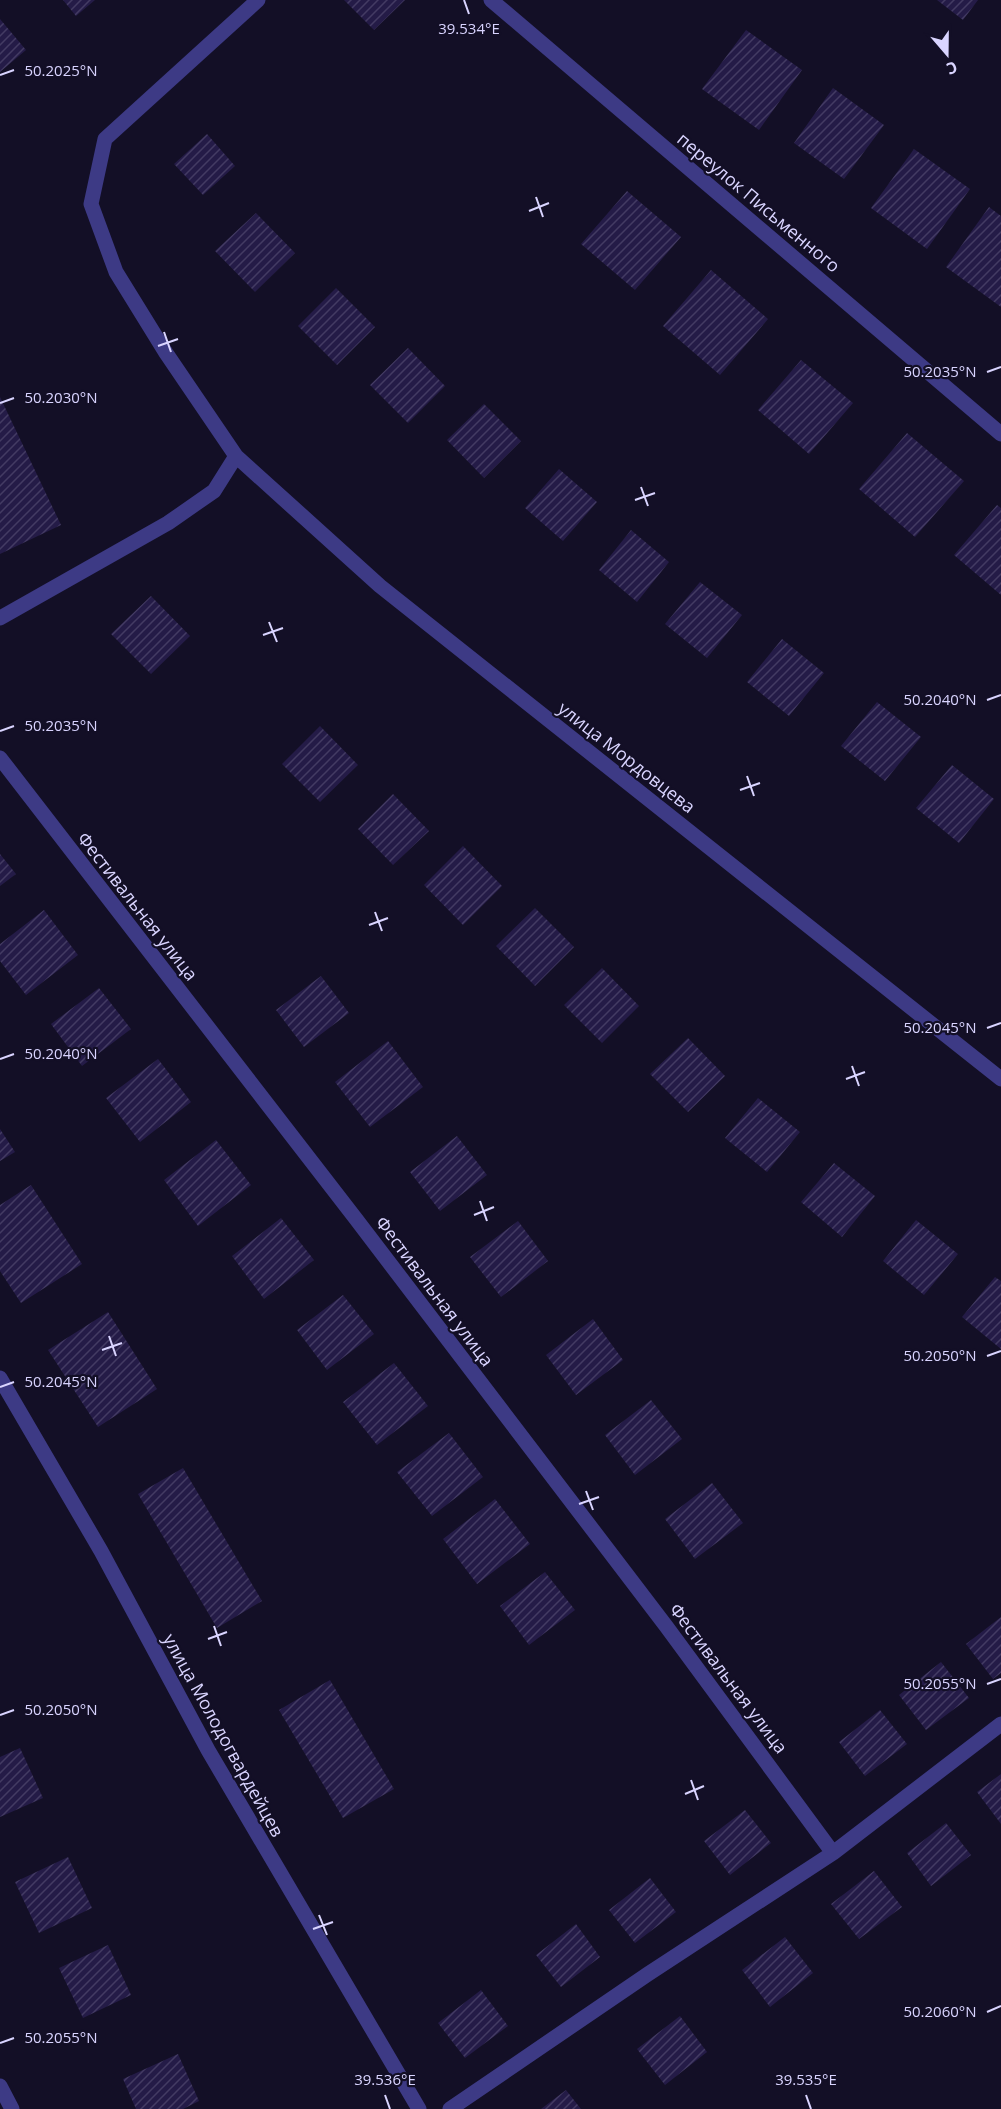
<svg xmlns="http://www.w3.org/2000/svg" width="1001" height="2109" font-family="'Open Sans',sans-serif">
<defs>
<pattern id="building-hatch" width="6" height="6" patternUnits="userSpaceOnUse" patternTransform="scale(1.5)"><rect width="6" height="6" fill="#241b47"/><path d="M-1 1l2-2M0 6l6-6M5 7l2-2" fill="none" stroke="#433b63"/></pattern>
</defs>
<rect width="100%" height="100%" fill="#130f26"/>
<!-- building -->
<path fill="url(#building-hatch)" d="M63,0H95L76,16Z
M344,0H405L374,30Z
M937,0H978L963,20Z
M0,19L26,50L0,72Z
M746,30L802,70L759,130L702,89Z
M833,88L884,125L844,179L794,143Z
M207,134L235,166L203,195L174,164Z
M914,149L970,189L927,249L871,208Z
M627,191L681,237L635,290L581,244Z
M989,207L1001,216V307L946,267Z
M256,213L295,253L255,292L215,251Z
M711,270L768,319L720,375L663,326Z
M336,288L375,327L337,365L298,326Z
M408,348L445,386L408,423L370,385Z
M801,360L853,403L809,454L758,410Z
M0,397L61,525L0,554Z
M484,404L521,441L484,478L447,440Z
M907,433L964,481L915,537L859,489Z
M559,469L597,502L563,541L525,508Z
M997,505L1001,508V595L954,555Z
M631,530L669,562L637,602L599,570Z
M700,582L742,615L707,658L665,624Z
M151,596L190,636L151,674L111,634Z
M782,639L824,673L789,716L747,682Z
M877,702L921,737L885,781L841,746Z
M320,726L358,765L320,802L282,764Z
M952,765L994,799L959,843L916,808Z
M393,794L429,831L393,865L358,829Z
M463,846L502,886L463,925L424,885Z
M0,854L16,874L0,886Z
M535,908L574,947L535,986L496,946Z
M44,910L78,955L26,995L0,961V944Z
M602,968L639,1006L602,1043L564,1005Z
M321,976L349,1013L304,1047L276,1010Z
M99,988L131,1029L82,1066L51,1024Z
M688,1038L725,1076L688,1112L650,1074Z
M388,1041L423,1087L370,1127L335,1082Z
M158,1059L191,1102L140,1142L106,1098Z
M758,1098L800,1132L767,1172L725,1138Z
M0,1129L15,1152L0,1161Z
M457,1136L487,1175L440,1211L410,1172Z
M216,1140L251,1185L198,1226L164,1180Z
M834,1163L875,1196L842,1237L801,1202Z
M31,1185L82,1264L21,1303L0,1271V1205Z
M281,1218L314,1260L264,1299L232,1256Z
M916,1220L958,1254L924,1295L883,1261Z
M518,1221L548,1261L501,1297L470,1257Z
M995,1277L1001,1281V1349L962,1317Z
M343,1295L374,1334L327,1370L297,1330Z
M108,1312L157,1389L98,1427L48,1350Z
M593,1319L623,1360L576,1395L546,1355Z
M394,1363L428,1406L377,1445L343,1402Z
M651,1400L682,1439L635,1475L605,1435Z
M449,1433L483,1477L432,1516L397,1472Z
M183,1468L262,1601L217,1628L138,1494Z
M712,1483L743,1523L695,1559L665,1519Z
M495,1499L530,1544L477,1584L443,1539Z
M545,1572L575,1610L529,1645L500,1606Z
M1001,1617V1673L993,1679L966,1644Z
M941,1662L969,1698L926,1730L899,1695Z
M330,1680L394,1789L343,1818L279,1710Z
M880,1710L907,1744L865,1776L839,1742Z
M20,1748L43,1798L0,1817V1757Z
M1001,1774V1824L977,1792Z
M745,1810L771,1843L730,1875L704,1841Z
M946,1823L971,1855L931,1886L907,1853Z
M68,1857L92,1908L39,1933L15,1882Z
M874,1871L902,1907L859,1939L831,1904Z
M650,1878L676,1912L635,1943L609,1910Z
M576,1924L600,1957L561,1987L536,1955Z
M785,1937L813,1973L770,2007L742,1970Z
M108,1945L131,1995L83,2018L59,1968Z
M481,1990L508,2026L465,2058L438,2023Z
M680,2016L707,2052L665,2085L637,2049Z
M178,2054L199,2101L183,2109H136L123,2079Z
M566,2090L581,2109H541Z"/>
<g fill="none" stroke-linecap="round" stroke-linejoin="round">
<!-- minor -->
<path stroke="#3d3a85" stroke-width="15" d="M258,0L105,139L91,204L116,272L166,353L236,456L380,586L1001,1079
M491,0L1001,434
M0,618L168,523L214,491L236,456
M0,758L356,1219L666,1626L833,1853
M0,1378L101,1551L208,1750L419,2109
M0,2086L12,2109
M450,2109L648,1974L833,1853L1001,1724"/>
</g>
<!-- ticks -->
<path fill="none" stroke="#d9d4ff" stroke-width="2" d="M464,0L469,14M0,75L14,70M536,197L543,217M529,211L549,203M164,332L171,352M158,346L178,339M987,372L1001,367M0,403L14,398M641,487L648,506M635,500L655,493M269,622L277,642M263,635L283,628M987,700L1001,695M0,731L14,726M747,776L754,796M740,790L760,783M375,912L382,931M369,925L388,918M987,1028L1001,1023M0,1059L14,1054M852,1066L859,1086M846,1079L865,1072M480,1201L487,1221M474,1215L494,1207M109,1336L116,1356M102,1350L122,1343M987,1356L1001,1351M0,1387L14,1382M586,1491L593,1510M579,1504L599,1497M214,1626L221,1646M208,1639L227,1632M987,1684L1001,1679M0,1715L14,1710M691,1780L698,1800M685,1794L704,1786M319,1915L327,1935M313,1929L333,1922M987,2012L1001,2006M0,2043L14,2038M385,2095L390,2109M806,2095L811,2109"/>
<g text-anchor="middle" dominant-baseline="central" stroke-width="4.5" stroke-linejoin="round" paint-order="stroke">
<!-- street labels -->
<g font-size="18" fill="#d9d4ff" stroke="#130f26">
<text transform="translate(759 202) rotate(40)">переулок Письменного</text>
<text transform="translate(627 757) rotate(38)">улица Мордовцева</text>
<text transform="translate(138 906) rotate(52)">Фестивальная улица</text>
<text transform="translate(435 1291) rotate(53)">Фестивальная улица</text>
<text transform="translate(729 1678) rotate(53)">Фестивальная улица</text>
<text transform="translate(224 1735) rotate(61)">улица Молодогвардейцев</text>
</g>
</g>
<g font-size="15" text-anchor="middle" fill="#d9d4ff" stroke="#130f26" stroke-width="4.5" stroke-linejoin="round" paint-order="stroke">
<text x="469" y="34">39.534°E</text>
<text x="61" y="76">50.2025°N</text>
<text x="940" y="377">50.2035°N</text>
<text x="61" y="403">50.2030°N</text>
<text x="940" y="705">50.2040°N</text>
<text x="61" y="731">50.2035°N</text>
<text x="940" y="1033">50.2045°N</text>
<text x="61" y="1059">50.2040°N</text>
<text x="940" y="1361">50.2050°N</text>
<text x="61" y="1387">50.2045°N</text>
<text x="940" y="1689">50.2055°N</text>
<text x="61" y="1715">50.2050°N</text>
<text x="940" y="2017">50.2060°N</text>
<text x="61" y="2043">50.2055°N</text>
<text x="385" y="2085">39.536°E</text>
<text x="806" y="2085">39.535°E</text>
</g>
<!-- north arrow -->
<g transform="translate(947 54) rotate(160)" stroke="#130f26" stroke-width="4.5" paint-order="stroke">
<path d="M0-4.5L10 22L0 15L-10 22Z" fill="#d9d4ff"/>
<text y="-9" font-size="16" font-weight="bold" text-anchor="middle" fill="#d9d4ff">С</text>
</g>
</svg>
